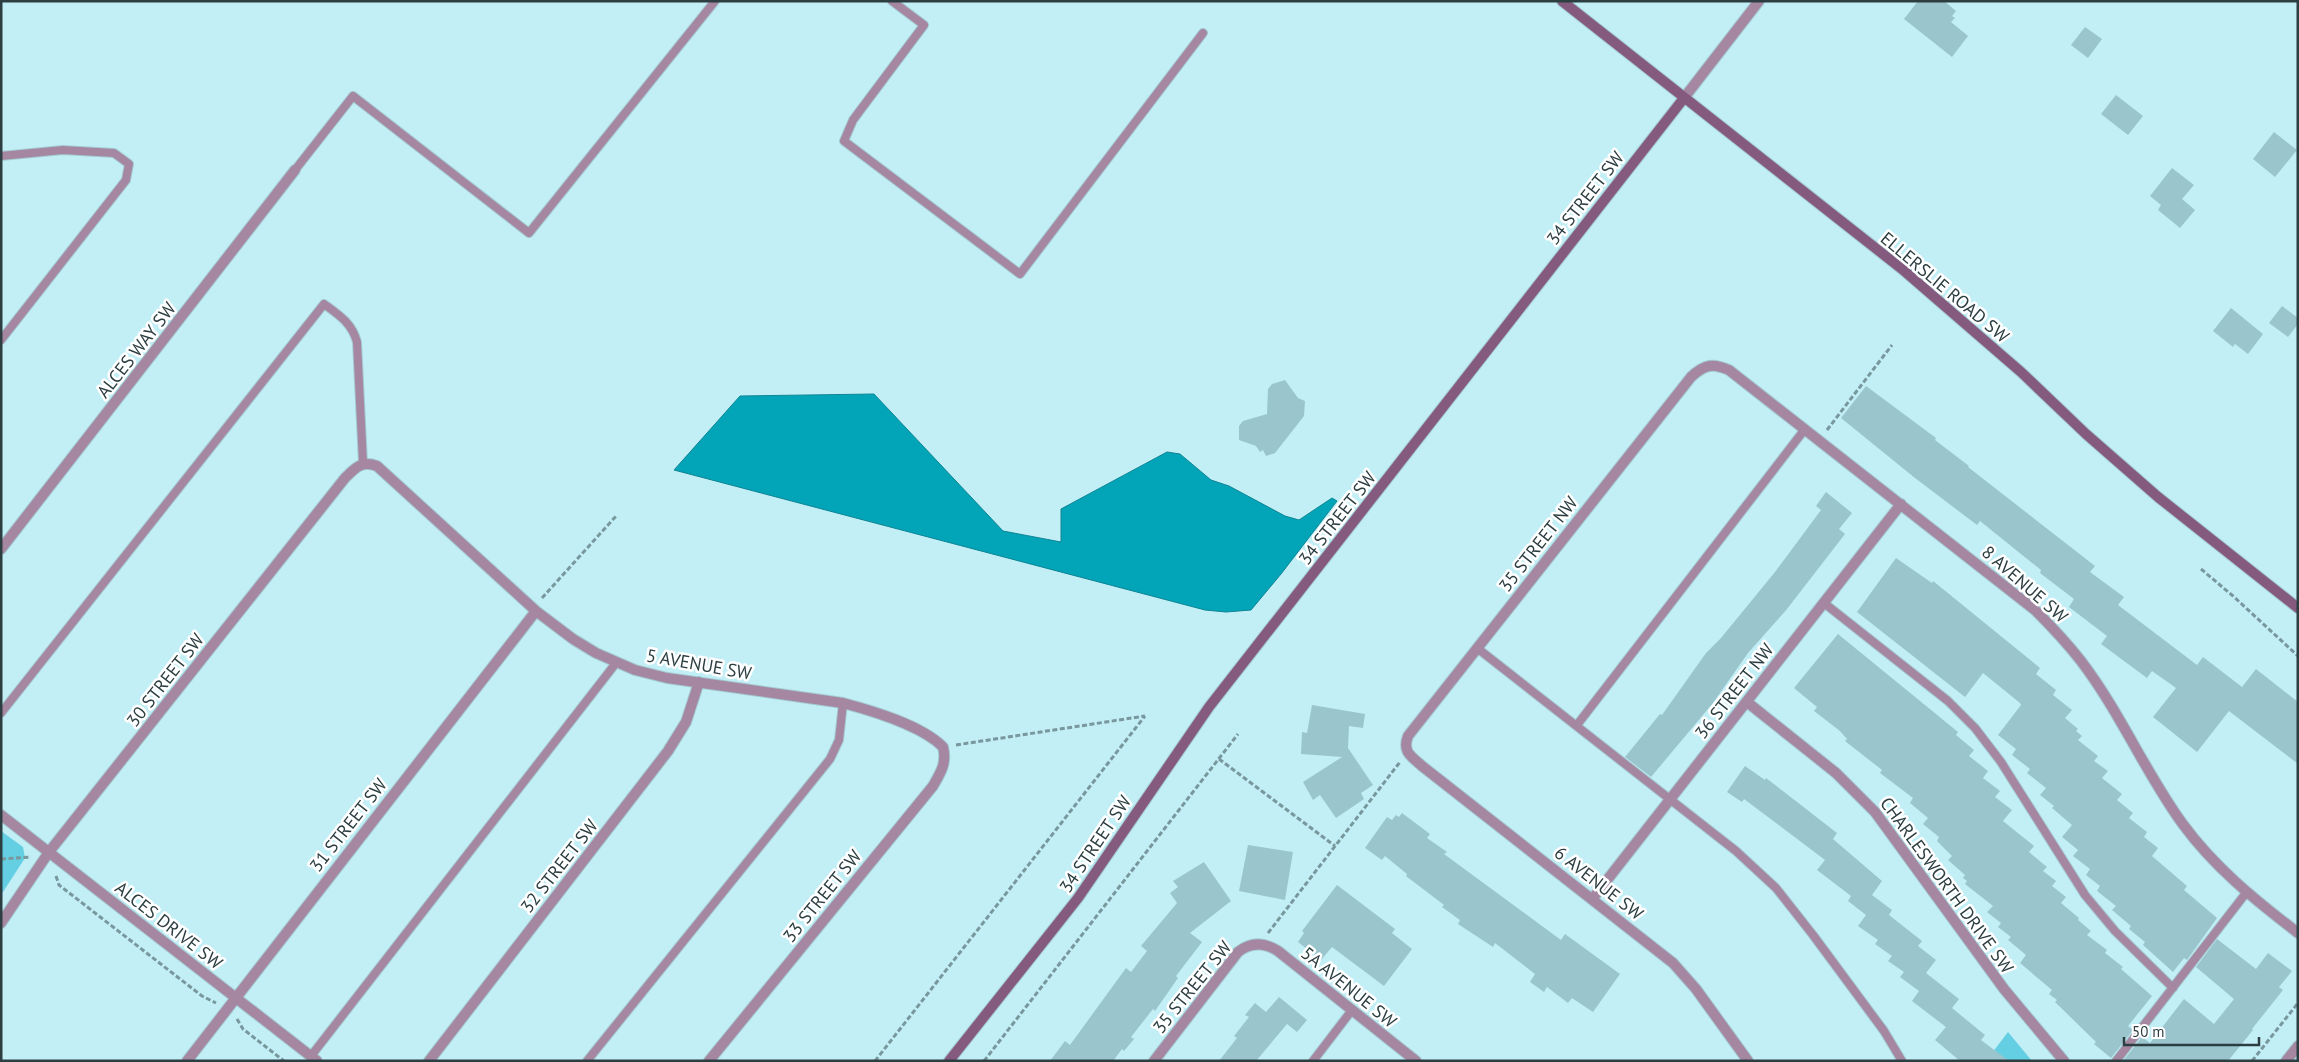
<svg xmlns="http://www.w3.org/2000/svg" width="2299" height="1062" font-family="'PT Sans',sans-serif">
<rect width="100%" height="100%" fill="#c2eef6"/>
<!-- green -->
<path fill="#64cfe2" d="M1,831L23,847L25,858L1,895Z
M2008,1032L2032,1061H1986Z"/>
<!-- water -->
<path fill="#02a4b8" stroke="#0f8594" d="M874,394L1003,531L1061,542V509L1167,452L1180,454L1211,480L1229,486L1285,516L1299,520L1332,498L1337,501L1281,574L1251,610L1226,612L1205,610L674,470L740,396Z"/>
<!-- building -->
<path fill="#9ac5cd" d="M1918,1H1944L1956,11L1952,16L1955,18L1951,22L1968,36L1952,57L1904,19Z
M2085,27L2102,39L2088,58L2071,45Z
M2116,95L2143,116L2128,135L2101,114Z
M2274,132L2297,150L2275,177L2253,159Z
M2172,168L2194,185L2182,199L2195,210L2180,228L2158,210L2161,205L2150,196Z
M2282,306L2298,318V324L2288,337L2269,323Z
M2231,308L2263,334L2248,354L2235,344L2233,347L2213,331Z
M1285,380L1298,398L1305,401L1304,416L1275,453L1266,456L1263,450L1260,452L1256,446L1239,440V426L1243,421L1267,414L1268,389L1272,384Z
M1866,386L1936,438L1935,440L1969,466L1968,467L2095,566L2090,572L2124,597L2118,605L2197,665L2203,657L2242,687L2256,669L2298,702V764L2229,711L2197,752L2153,717L2176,688L2152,671L2147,678L2101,644L2107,636L2069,607L2074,599L2040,573L2041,570L1980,521L1977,525L1915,478L1841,418Z
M1826,492L1852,513L1839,529L1845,534L1787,609L1748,653L1713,703L1651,777L1625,757L1660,714L1662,715L1706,653L1721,638L1775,572L1821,510L1816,506Z
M1896,558L1932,583L1933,581L2040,668L2036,674L2056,690L2053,695L2072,710L2065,718L2078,729L2076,731L2082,736L2078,740L2098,756L2094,761L2108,771L2102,778L2122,794L2117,800L2133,813L2129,818L2147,832L2144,837L2158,848L2152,856L2187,886L2184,890L2217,918L2187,960L2184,958L2173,972L2143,945L2145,942L2129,929L2131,926L2112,910L2116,906L2097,891L2100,886L2086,875L2090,869L2073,856L2078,850L2062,837L2072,825L2052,808L2054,806L2040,795L2046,788L2027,773L2030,769L2012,755L2016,749L1998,735L2021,705L2020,703L1983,673L1965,697L1857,612Z
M1838,634L1958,732L1956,735L1974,750L1969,756L1988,771L1983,778L2000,791L1995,797L2012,810L2003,821L2034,846L2029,852L2047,867L2043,871L2056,881L2052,886L2066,897L2061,903L2079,918L2078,920L2091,931L2087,935L2107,950L2105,953L2123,967L2121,969L2152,996L2128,1026L2133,1030L2111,1058L2094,1044L2096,1042L2055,1002L2057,1000L2049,994L2052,990L2020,963L2026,955L2008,940L2011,937L1998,927L2001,923L1987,912L1993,906L1965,884L1967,881L1963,878L1965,875L1948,860L1952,856L1937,841L1939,837L1923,824L1928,818L1910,803L1913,798L1880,773L1882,770L1845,741L1847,739L1840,731L1814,711L1817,707L1794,688Z
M1312,705L1365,714L1363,728L1349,726L1348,748L1373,785L1361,793L1364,799L1336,818L1320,795L1313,800L1303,782L1342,757L1301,754L1302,732L1307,733Z
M1745,766L1765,780L1766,778L1837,833L1833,839L1882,881L1872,895L1892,910L1889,915L1922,941L1918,946L1936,960L1926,973L1959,999L1952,1008L1985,1035L1981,1040L2009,1061H1960L1935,1040L1946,1027L1912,1001L1919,991L1900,977L1904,972L1888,961L1892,956L1875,944L1878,940L1858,926L1866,915L1848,901L1851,896L1817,870L1825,860L1744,799L1742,802L1727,792Z
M1402,813L1430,834L1427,838L1447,852L1444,854L1561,940L1565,934L1620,974L1593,1012L1572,998L1568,1003L1547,987L1544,992L1530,982L1535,974L1495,943L1493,947L1458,924L1460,920L1442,907L1444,905L1406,876L1407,874L1385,856L1382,860L1365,848L1387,817L1392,820L1396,815L1399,817Z
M1248,845L1293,852L1285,900L1239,891Z
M1204,862L1231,901L1190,933L1202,942L1176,976L1178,978L1155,1011L1153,1009L1131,1037L1134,1039L1124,1051L1122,1049L1113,1061H1050L1065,1041L1070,1045L1126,968L1131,972L1147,951L1141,946L1177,903L1170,893L1178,887L1173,881Z
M1337,885L1395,929L1392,933L1412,949L1384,986L1332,947L1321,960L1298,942L1304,933L1302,931Z
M2217,939L2256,969L2268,953L2292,971L2279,987L2283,990L2252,1029L2253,1030L2228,1061H2123L2142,1037L2150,1043L2184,999L2214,1024L2234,999L2196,967Z
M1279,997L1307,1020L1297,1032L1287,1024L1256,1061H1219L1237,1038L1234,1036L1249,1017L1245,1015L1255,1003L1266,1012Z"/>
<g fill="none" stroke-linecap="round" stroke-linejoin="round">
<!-- service casing -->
<g stroke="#a4cbd2" stroke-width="10">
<path id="service" d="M892,1L924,25L853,120L844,141L1020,274L1203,33
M1,156L63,150L114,153L129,164L126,180L1,340
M295,170L353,96L529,233L715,1
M1824,603L1948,701L1975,728L2001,762L2085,895L2115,931L2173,988
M1477,648L1736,851L1776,888L1813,935L1884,1031L1902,1061
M1,713L324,304C339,315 352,323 357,342L363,463
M1577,725L1805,429
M311,1056L616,663
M587,1061L830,759L839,740L843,703
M1313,1061L1352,1010
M2116,1061L2246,893"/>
</g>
<!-- minor casing -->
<g stroke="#a4cbd2" stroke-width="12">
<path id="minor" d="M1747,702L1836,773L1875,812L2004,989L2064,1061
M1593,898L1901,504
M1,923L49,852L345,478C355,468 362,460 377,466L536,611L573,639L596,653L635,670L667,678L843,703C873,711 921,725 943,747C947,763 941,772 933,786L709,1061
M187,1061L536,611
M429,1061L668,751L686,722L699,682
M1154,1061L1238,952C1251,942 1264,942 1278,951L1416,1061
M1748,1061L1696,989L1673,963L1422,766C1411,756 1402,752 1408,736L1691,377C1705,364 1713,363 1729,370L2035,610C2052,627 2067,643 2081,661C2120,712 2145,772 2182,823C2214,867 2255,900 2298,933"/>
</g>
<!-- tertiary casing -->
<g stroke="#a4cbd2" stroke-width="12">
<path id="tertiary" d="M1684,98L1759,1
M1,549L295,170
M1,815L317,1061
M2286,1061L2298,1046"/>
</g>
<!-- secondary casing -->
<g stroke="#a4cbd2" stroke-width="12">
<path id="secondary" d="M1562,1L1902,269L2021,372L2086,434L2158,497L2298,608
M949,1061L1078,898L1209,707L1684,98"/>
</g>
<!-- path -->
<path stroke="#78989d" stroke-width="3" stroke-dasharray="5 2.5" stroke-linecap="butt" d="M1827,430L1892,345
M2201,569L2233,596L2298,656
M542,598L617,515
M956,745L1145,716
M1219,759L1335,846
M1,859L31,857
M56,876L59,885L202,996L216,1003
M1268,933L1400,762
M237,1019L243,1029L284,1061
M875,1061L1145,716
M984,1061L1238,734
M2252,1061L2298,1003"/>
<!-- service -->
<use href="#service" stroke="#a587a1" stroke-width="8"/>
<!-- minor -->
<use href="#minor" stroke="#a587a1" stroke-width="10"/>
<!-- tertiary -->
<use href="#tertiary" stroke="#a587a1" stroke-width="10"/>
<!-- secondary -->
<use href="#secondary" stroke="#855a7f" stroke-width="10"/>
</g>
<g text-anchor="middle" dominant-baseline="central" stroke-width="5" stroke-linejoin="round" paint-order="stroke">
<!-- street labels -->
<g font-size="18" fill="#2c3e41" stroke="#fff">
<text transform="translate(1585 198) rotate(-52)">34 STREET SW</text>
<text transform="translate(1945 287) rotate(40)">ELLERSLIE ROAD SW</text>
<text transform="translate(136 350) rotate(-52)">ALCES WAY SW</text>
<text transform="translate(1337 518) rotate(-52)">34 STREET SW</text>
<text transform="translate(1538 544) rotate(-52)">35 STREET NW</text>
<text transform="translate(2025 584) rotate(41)">8 AVENUE SW</text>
<text transform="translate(699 664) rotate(10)">5 AVENUE SW</text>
<text transform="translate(165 680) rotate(-52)">30 STREET SW</text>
<text transform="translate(1734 691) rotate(-52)">36 STREET NW</text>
<text transform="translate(348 825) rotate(-52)">31 STREET SW</text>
<text transform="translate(1095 844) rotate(-56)">34 STREET SW</text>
<text transform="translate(559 866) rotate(-52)">32 STREET SW</text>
<text transform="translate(1599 883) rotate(38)">6 AVENUE SW</text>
<text transform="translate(1947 885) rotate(54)">CHARLESWORTH DRIVE SW</text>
<text transform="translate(822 896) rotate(-51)">33 STREET SW</text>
<text transform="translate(169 925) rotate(38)">ALCES DRIVE SW</text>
<text transform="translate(1192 987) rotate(-51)">35 STREET SW</text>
<text transform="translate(1349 987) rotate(39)">5A AVENUE SW</text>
</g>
</g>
<!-- border -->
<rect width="2299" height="1062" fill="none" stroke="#2c3e41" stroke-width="5"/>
<!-- scale -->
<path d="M2124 1037v8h135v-8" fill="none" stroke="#2c3e41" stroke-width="2.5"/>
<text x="2132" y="1037" font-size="15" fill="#2c3e41" stroke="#ffffff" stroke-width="4" paint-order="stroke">50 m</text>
</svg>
